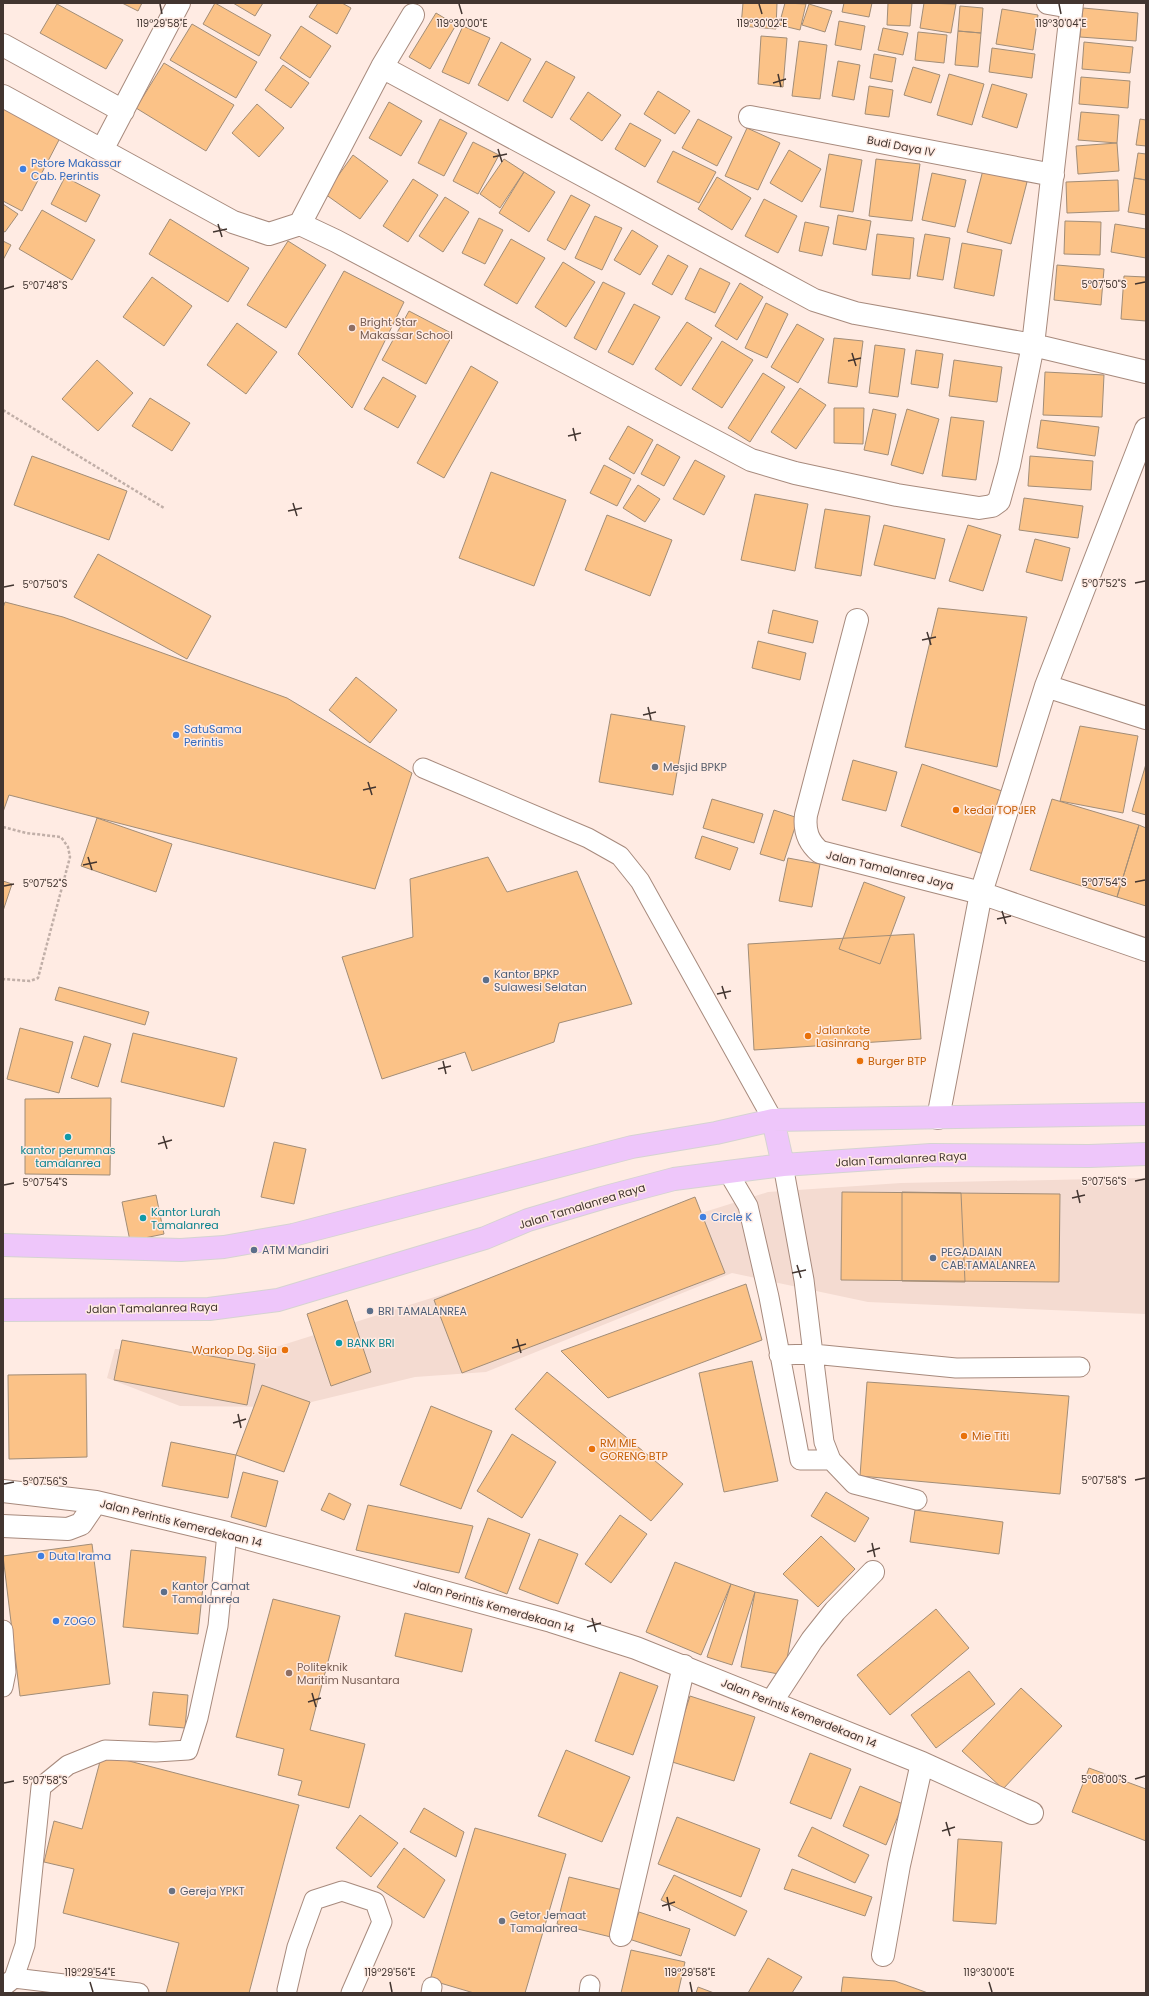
<svg xmlns="http://www.w3.org/2000/svg" width="1149" height="1996" font-family="Poppins,sans-serif">
<rect width="100%" height="100%" fill="#ffebe3"/>
<!-- built -->
<path fill="#f4dbd1" d="M1146,1178V1314L868,1302L732,1273L486,1372L415,1377L291,1407L180,1406L107,1378L115,1349L254,1354L768,1192L901,1183Z"/>
<!-- building -->
<path fill="#fbc287" stroke="#a28d77" d="M122,3H142L138,11Z
M215,3L271,35L259,56L203,24Z
M233,3H263L255,16Z
M318,3H342L351,8L337,34L309,17Z
M743,3H777L776,29L741,26Z
M785,3L806,4L800,30L779,25Z
M844,3H872L869,17L842,12Z
M888,3H912L910,26L887,25Z
M924,3L956,4L951,33L920,28Z
M57,4L123,40L106,69L40,33Z
M809,4L832,11L825,32L802,25Z
M960,6L983,8L981,33L958,31Z
M1083,8L1138,13L1136,41L1080,37Z
M1002,9L1038,15L1033,50L996,44Z
M436,13L456,25L430,69L409,57Z
M839,21L865,26L861,50L835,45Z
M192,24L257,62L236,98L170,60Z
M301,26L331,46L310,78L280,58Z
M463,26L490,38L469,84L442,72Z
M883,28L908,33L903,55L878,50Z
M958,31L981,33L978,67L955,65Z
M918,32L947,35L944,63L915,60Z
M761,36L787,38L783,87L758,84Z
M799,41L827,45L820,99L792,96Z
M501,42L531,59L508,101L478,85Z
M1084,42L1133,47L1130,73L1082,69Z
M992,48L1035,54L1032,78L989,72Z
M874,54L896,58L892,82L870,78Z
M546,61L575,77L552,118L523,101Z
M838,61L860,65L854,100L832,96Z
M164,63L234,105L206,151L136,108Z
M283,65L309,83L291,108L265,90Z
M913,67L940,75L931,103L904,95Z
M949,74L984,84L972,125L937,115Z
M1081,77L1130,81L1128,108L1079,104Z
M992,84L1027,94L1017,128L982,117Z
M869,86L893,90L889,117L865,114Z
M658,91L690,111L675,134L644,114Z
M588,92L621,115L602,141L570,119Z
M389,102L422,121L401,156L369,138Z
M257,104L284,128L259,157L232,133Z
M3,108L60,138L22,211L3,201Z
M1081,112L1119,115L1117,143L1078,140Z
M440,119L467,133L444,176L418,163Z
M698,119L732,137L717,166L682,148Z
M1140,119L1146,120V146L1136,145Z
M630,123L661,140L645,167L615,149Z
M747,128L780,143L758,190L725,176Z
M473,142L499,155L478,194L453,181Z
M1117,143L1119,171L1078,174L1076,146Z
M789,150L821,169L802,202L770,183Z
M673,151L716,172L699,203L657,182Z
M1138,153L1146,154V180L1134,178Z
M829,154L862,160L853,212L820,207Z
M353,155L388,181L360,219L325,194Z
M504,159L524,172L500,208L480,194Z
M876,159L920,164L912,221L869,216Z
M983,170L1027,182L1011,244L967,232Z
M524,172L555,192L529,232L499,213Z
M932,173L966,180L955,227L922,220Z
M65,177L100,195L86,222L51,204Z
M717,177L751,198L732,230L698,209Z
M1134,178L1146,180V215L1128,212Z
M413,179L438,195L408,242L383,226Z
M1118,180L1119,211L1067,213L1066,182Z
M571,195L590,205L565,250L547,240Z
M445,197L469,212L443,252L419,236Z
M764,199L797,216L778,253L745,236Z
M3,204L18,214L5,232L3,231Z
M42,210L95,240L72,280L19,249Z
M838,215L871,221L866,250L833,244Z
M595,216L622,228L602,270L575,258Z
M479,218L503,230L485,264L462,253Z
M170,219L249,268L228,302L149,254Z
M1065,221L1101,222L1100,255L1064,254Z
M805,222L829,227L822,256L799,251Z
M1115,224L1146,229V258L1111,252Z
M632,230L658,246L640,275L614,260Z
M877,234L914,238L910,279L872,275Z
M925,234L950,238L943,280L917,276Z
M511,239L545,258L517,304L484,285Z
M3,241L11,245L3,260Z
M288,241L326,265L286,328L247,305Z
M962,243L1002,250L994,296L954,288Z
M668,255L688,266L672,295L652,284Z
M563,262L595,282L566,327L535,307Z
M1057,265L1104,269L1101,305L1054,300Z
M700,268L730,283L715,313L685,299Z
M344,271L404,302L352,408L298,354Z
M1124,276L1146,277V321L1121,319Z
M152,277L192,306L164,346L123,317Z
M603,282L625,293L596,350L574,338Z
M740,283L763,297L737,340L715,326Z
M766,303L788,314L767,358L745,348Z
M634,304L660,317L633,365L608,352Z
M409,311L453,334L426,384L382,360Z
M687,322L712,338L681,386L655,369Z
M237,323L277,352L246,394L207,365Z
M797,324L824,339L798,383L771,367Z
M834,338L863,341L857,387L828,383Z
M722,341L753,360L722,408L692,389Z
M875,345L905,349L898,397L869,393Z
M916,350L943,354L938,388L911,384Z
M97,360L133,393L98,431L62,399Z
M954,360L1002,367L997,402L949,396Z
M471,366L498,382L444,478L417,463Z
M1045,372L1104,375L1102,417L1043,415Z
M763,373L785,387L750,442L728,428Z
M383,377L416,396L398,428L364,409Z
M800,388L826,405L796,449L771,432Z
M150,398L190,423L172,451L132,426Z
M834,408H864L863,444L834,443Z
M873,409L896,414L888,455L864,450Z
M907,409L939,419L923,474L891,465Z
M951,417L984,421L976,480L942,476Z
M1041,420L1099,427L1095,456L1037,448Z
M628,426L653,440L634,474L609,459Z
M657,444L680,457L664,486L641,474Z
M32,456L127,491L109,540L14,505Z
M1030,456L1093,461L1091,490L1028,486Z
M695,460L725,476L704,515L673,499Z
M604,465L631,479L617,506L590,493Z
M491,472L566,500L534,586L459,558Z
M638,485L660,499L645,522L623,508Z
M755,494L808,504L795,571L741,560Z
M1024,498L1083,506L1078,538L1019,530Z
M825,509L870,516L861,576L815,568Z
M607,515L672,540L650,596L585,570Z
M884,525L945,539L935,579L874,565Z
M968,525L1001,535L983,591L949,581Z
M1035,539L1070,548L1062,581L1026,572Z
M98,554L211,616L187,659L74,597Z
M5,602L63,617L287,698L412,773L375,889L9,795L3,812V608Z
M938,608L1027,617L997,767L905,747Z
M773,610L818,621L813,643L768,633Z
M758,641L806,653L800,680L752,668Z
M356,677L397,710L370,743L329,710Z
M611,714L685,726L673,795L599,782Z
M1080,726L1138,736L1123,813L1060,801Z
M853,760L897,772L886,811L842,800Z
M922,764L1011,794L989,856L901,826Z
M1146,764V815L1132,811Z
M712,799L763,814L754,843L703,828Z
M1052,799L1139,825L1117,897L1030,870Z
M774,810L798,818L784,861L760,854Z
M97,818L172,844L156,892L81,866Z
M1139,825L1146,828V906L1117,897Z
M702,836L738,848L730,870L695,858Z
M488,857L507,892L577,871L632,1004L559,1023L554,1042L472,1071L465,1052L382,1079L342,957L413,937L410,879Z
M788,858L820,864L812,907L779,901Z
M3,881L12,884L3,911Z
M864,882L905,897L880,964L839,949Z
M914,934L921,1039L754,1050L748,944Z
M59,987L149,1012L145,1025L55,1000Z
M20,1028L73,1042L59,1093L7,1079Z
M133,1033L237,1058L224,1107L121,1082Z
M84,1036L111,1044L98,1087L71,1078Z
M111,1098L110,1175L25,1174V1099Z
M274,1142L306,1149L294,1204L261,1197Z
M842,1192L1060,1194L1059,1282L841,1280Z
M902,1192L961,1193L965,1282L902,1281Z
M156,1195L164,1234L130,1241L122,1202Z
M695,1197L725,1273L462,1373L434,1300Z
M746,1284L762,1340L608,1398L561,1351Z
M347,1300L371,1372L331,1386L307,1314Z
M122,1340L255,1364L247,1405L114,1380Z
M752,1361L778,1481L724,1492L699,1373Z
M547,1372L683,1484L651,1521L515,1409Z
M86,1374L87,1457L9,1459L8,1375Z
M867,1382L1069,1396L1060,1494L860,1476Z
M262,1385L310,1402L284,1472L236,1455Z
M431,1406L492,1431L461,1509L400,1485Z
M512,1434L556,1462L522,1518L477,1491Z
M171,1442L236,1455L228,1498L162,1486Z
M243,1472L278,1481L266,1527L231,1517Z
M826,1492L869,1518L855,1542L811,1516Z
M329,1493L351,1504L344,1520L321,1510Z
M368,1505L473,1526L459,1573L356,1550Z
M915,1510L1003,1522L999,1554L910,1542Z
M620,1515L647,1534L611,1583L585,1564Z
M488,1518L530,1534L507,1594L465,1578Z
M821,1536L855,1569L818,1607L783,1574Z
M539,1539L578,1554L558,1604L519,1589Z
M92,1544L110,1684L20,1696L3,1556Z
M131,1550L206,1557L198,1634L123,1627Z
M675,1562L731,1584L701,1655L646,1632Z
M731,1584L755,1592L732,1665L707,1657Z
M755,1592L798,1600L784,1675L741,1667Z
M273,1599L340,1616L310,1730L365,1744L349,1808L298,1795L302,1781L278,1775L284,1749L236,1737Z
M936,1609L969,1648L890,1715L857,1675Z
M405,1613L472,1629L462,1672L395,1656Z
M969,1671L995,1704L936,1748L911,1715Z
M620,1672L658,1686L633,1755L595,1741Z
M1021,1688L1062,1726L1003,1789L962,1751Z
M153,1692L188,1695L185,1728L149,1725Z
M690,1696L755,1717L734,1781L669,1761Z
M566,1750L630,1777L602,1842L538,1816Z
M810,1753L851,1769L831,1819L790,1803Z
M102,1754L299,1805L249,1993H166L179,1943L63,1913L74,1869L44,1862L54,1821L82,1829Z
M1089,1768L1146,1789V1841L1072,1812Z
M860,1786L903,1804L886,1845L843,1826Z
M424,1808L464,1832L456,1857L410,1832Z
M360,1815L398,1843L371,1877L336,1848Z
M677,1817L760,1849L741,1897L658,1864Z
M812,1827L869,1855L855,1883L798,1856Z
M475,1828L566,1854L525,1993H474L430,1980Z
M958,1839L1002,1842L996,1924L953,1921Z
M404,1848L445,1880L424,1918L377,1887Z
M792,1869L872,1897L865,1916L784,1889Z
M674,1875L747,1911L735,1936L661,1900Z
M569,1877L623,1890L611,1937L557,1924Z
M639,1912L690,1929L681,1956L629,1939Z
M631,1950L685,1962L678,1993H621Z
M768,1958L802,1977L792,1993H748Z
M843,1977L895,1981L928,1993H841Z
M698,1987L714,1993H696Z"/>
<g fill="none" stroke-linecap="round" stroke-linejoin="round">
<!-- service casing -->
<g stroke="#a78a7d" stroke-width="21">
<path id="service" d="M423,768L588,838L620,856L640,881L773,1120
M783,1165L804,1280L813,1354L956,1368L1080,1367
M728,1172L748,1206L769,1297L800,1460H831
M779,1355L813,1354L824,1442L831,1460L854,1484L917,1500
M3,1630L6,1672L3,1687
M14,1978L139,1993
M3,1987L14,1978L25,1945L41,1787L68,1765L105,1750L156,1752L188,1750L198,1718L218,1626L227,1533
M287,1990L297,1947L314,1900L342,1891L375,1902L382,1922L351,1993
M431,1993L432,1987
M589,1993L590,1985"/>
</g>
<!-- minor casing -->
<g stroke="#a78a7d" stroke-width="24">
<path id="minor" d="M1048,3L1071,7
M3,45L123,111
M382,67L814,300L855,313L1033,345L1146,372
M3,96L233,222L269,234L300,224L336,241L751,460L795,473L897,495L979,508L992,506L999,501L1009,465L1033,345L1072,3
M750,117L1053,175
M102,150L179,3
M300,224L382,67L413,15
M857,620L806,815C804,831 808,842 820,852L981,893L1146,950
M1046,686L1146,718
M938,1118L981,893L1046,686L1146,429
M3,1491L96,1502L227,1533L551,1621L636,1648L922,1763L1032,1813
M3,1526L68,1529L81,1524L96,1502
M772,1701L812,1640L835,1611L873,1572
M621,1935L684,1666
M883,1955L899,1865L922,1763"/>
</g>
<!-- primary casing -->
<g stroke="#d5d3d1" stroke-width="24">
<path id="primary" d="M773,1120L783,1165
M3,1245L181,1250L224,1247L293,1235L632,1147L716,1133L773,1120L1146,1114
M3,1310L209,1309L278,1300L485,1238L528,1220L602,1198L674,1179L728,1172L783,1165L931,1155L1089,1156L1146,1154"/>
</g>
<!-- path -->
<path stroke="#c1afa8" stroke-width="2.5" stroke-dasharray="3 2" stroke-linecap="butt" d="M3,410L164,508
M3,827L26,833L61,837L68,847L70,857L38,978L30,981L3,979"/>
<!-- service -->
<use href="#service" stroke="#fff" stroke-width="19"/>
<!-- minor -->
<use href="#minor" stroke="#fff" stroke-width="22"/>
<!-- primary -->
<use href="#primary" stroke="#eec6fa" stroke-width="22"/>
</g>
<!-- ticks -->
<path fill="none" stroke="#423530" stroke-width="1.5" d="M160,4L162,14M459,4L462,14M759,4L762,14M1059,4L1061,14M778,74L781,87M773,83L786,79M498,149L502,162M493,157L507,154M218,224L222,237M213,232L227,229M1135,284L1145,282M4,289L14,286M852,353L856,366M848,361L861,358M573,428L576,441M568,436L581,433M293,503L297,516M288,511L302,508M1135,583L1145,581M4,587L14,585M927,632L931,645M922,640L936,637M648,707L651,720M643,715L656,712M368,782L372,795M363,790L376,787M88,857L92,870M83,865L97,862M1135,882L1145,880M4,886L14,884M1002,911L1006,924M997,919L1011,916M722,986L726,999M717,994L731,991M443,1061L446,1074M438,1069L451,1066M163,1136L167,1149M158,1144L172,1140M1135,1181L1145,1179M4,1185L14,1183M1077,1190L1080,1203M1072,1198L1085,1195M797,1265L801,1278M792,1273L806,1270M517,1339L521,1353M512,1348L526,1344M238,1414L241,1428M233,1423L246,1419M1135,1480L1145,1478M4,1484L14,1482M872,1543L875,1557M867,1552L880,1548M592,1618L596,1632M587,1627L601,1623M312,1693L316,1707M308,1702L321,1698M1135,1779L1145,1776M4,1783L14,1781M946,1822L950,1836M942,1831L955,1827M667,1897L670,1911M662,1906L675,1902M90,1982L93,1992M390,1982L392,1992M690,1982L692,1992M989,1982L992,1992"/>
<!-- markers -->
<g fill="#3f7fe0" stroke="#ffebe3" stroke-width="1.5">
<circle cx="23" cy="169" r="4"/>
<circle cx="176" cy="735" r="4"/>
<circle cx="703" cy="1217" r="4"/>
<circle cx="41" cy="1556" r="4"/>
<circle cx="56" cy="1621" r="4"/>
</g>
<g fill="#8d6e63" stroke="#ffebe3" stroke-width="1.5">
<circle cx="352" cy="328" r="4"/>
<circle cx="289" cy="1673" r="4"/>
</g>
<g fill="#6b7280" stroke="#ffebe3" stroke-width="1.5">
<circle cx="655" cy="767" r="4"/>
<circle cx="172" cy="1891" r="4"/>
<circle cx="502" cy="1921" r="4"/>
</g>
<g fill="#e8710a" stroke="#ffebe3" stroke-width="1.5">
<circle cx="956" cy="810" r="4"/>
<circle cx="808" cy="1036" r="4"/>
<circle cx="860" cy="1061" r="4"/>
<circle cx="285" cy="1350" r="4"/>
<circle cx="964" cy="1436" r="4"/>
<circle cx="592" cy="1449" r="4"/>
</g>
<g fill="#5c6f8a" stroke="#ffebe3" stroke-width="1.5">
<circle cx="486" cy="980" r="4"/>
<circle cx="254" cy="1250" r="4"/>
<circle cx="933" cy="1258" r="4"/>
<circle cx="370" cy="1311" r="4"/>
<circle cx="164" cy="1592" r="4"/>
</g>
<g fill="#0f9aa8" stroke="#ffebe3" stroke-width="1.5">
<circle cx="68" cy="1137" r="4"/>
<circle cx="143" cy="1218" r="4"/>
<circle cx="339" cy="1343" r="4"/>
</g>
<g text-anchor="middle" dominant-baseline="central" stroke-width="3" stroke-linejoin="round" paint-order="stroke">
<!-- street labels -->
<g font-size="11" fill="#423530" stroke="#ffebe3">
<text transform="translate(901 146) rotate(11)">Budi Daya IV</text>
<text transform="translate(890 870) rotate(14)">Jalan Tamalanrea Jaya</text>
<text transform="translate(901 1159) rotate(-3)">Jalan Tamalanrea Raya</text>
<text transform="translate(582 1206) rotate(-17)">Jalan Tamalanrea Raya</text>
<text transform="translate(152 1308) rotate(-1)">Jalan Tamalanrea Raya</text>
<text transform="translate(181 1523) rotate(14)">Jalan Perintis Kemerdekaan 14</text>
<text transform="translate(494 1606) rotate(16)">Jalan Perintis Kemerdekaan 14</text>
<text transform="translate(799 1713) rotate(22)">Jalan Perintis Kemerdekaan 14</text>
</g>
<!-- shop labels -->
<g font-size="11" fill="#366cbe" stroke="#ffebe3" text-anchor="start">
<text x="31" y="163">Pstore Makassar<tspan x="31" dy="13">Cab. Perintis</tspan></text>
<text x="184" y="729">SatuSama<tspan x="184" dy="13">Perintis</tspan></text>
<text x="711" y="1217">Circle K</text>
<text x="49" y="1556">Duta Irama</text>
<text x="64" y="1621">ZOGO</text>
</g>
<!-- education labels -->
<g font-size="11" fill="#785e54" stroke="#ffebe3" text-anchor="start">
<text x="360" y="322">Bright Star<tspan x="360" dy="13">Makassar School</tspan></text>
<text x="297" y="1667">Politeknik<tspan x="297" dy="13">Maritim Nusantara</tspan></text>
</g>
<!-- worship labels -->
<g font-size="11" fill="#5b616d" stroke="#ffebe3" text-anchor="start">
<text x="663" y="767">Mesjid BPKP</text>
<text x="180" y="1891">Gereja YPKT</text>
<text x="510" y="1915">Getor Jemaat<tspan x="510" dy="13">Tamalanrea</tspan></text>
</g>
<!-- food labels -->
<g font-size="11" fill="#c56008" stroke="#ffebe3" text-anchor="start">
<text x="964" y="810">kedai TOPJER</text>
<text x="816" y="1030">Jalankote<tspan x="816" dy="13">Lasinrang</tspan></text>
<text x="868" y="1061">Burger BTP</text>
<text x="277" y="1350" text-anchor="end">Warkop Dg. Sija</text>
<text x="972" y="1436">Mie Titi</text>
<text x="600" y="1443">RM MIE<tspan x="600" dy="13">GORENG BTP</tspan></text>
</g>
<!-- service labels -->
<g font-size="11" fill="#4e5e75" stroke="#ffebe3" text-anchor="start">
<text x="494" y="974">Kantor BPKP<tspan x="494" dy="13">Sulawesi Selatan</tspan></text>
<text x="262" y="1250">ATM Mandiri</text>
<text x="941" y="1252">PEGADAIAN<tspan x="941" dy="13">CAB.TAMALANREA</tspan></text>
<text x="378" y="1311">BRI TAMALANREA</text>
<text x="172" y="1586">Kantor Camat<tspan x="172" dy="13">Tamalanrea</tspan></text>
</g>
<!-- culture labels -->
<g font-size="11" fill="#0d838f" stroke="#ffebe3" text-anchor="start">
<text x="68" y="1150" text-anchor="middle">kantor perumnas<tspan x="68" dy="13">tamalanrea</tspan></text>
<text x="151" y="1212">Kantor Lurah<tspan x="151" dy="13">Tamalanrea</tspan></text>
<text x="347" y="1343">BANK BRI</text>
</g>
</g>
<g font-size="10" text-anchor="middle" fill="#423530" stroke="#ffebe3" stroke-width="3" stroke-linejoin="round" paint-order="stroke">
<text x="162" y="27">119°29'58"E</text>
<text x="462" y="27">119°30'00"E</text>
<text x="762" y="27">119°30'02"E</text>
<text x="1061" y="27">119°30'04"E</text>
<text x="1104" y="288">5°07'50"S</text>
<text x="45" y="289">5°07'48"S</text>
<text x="1104" y="587">5°07'52"S</text>
<text x="45" y="588">5°07'50"S</text>
<text x="1104" y="886">5°07'54"S</text>
<text x="45" y="887">5°07'52"S</text>
<text x="1104" y="1185">5°07'56"S</text>
<text x="45" y="1186">5°07'54"S</text>
<text x="1104" y="1484">5°07'58"S</text>
<text x="45" y="1485">5°07'56"S</text>
<text x="1104" y="1783">5°08'00"S</text>
<text x="45" y="1784">5°07'58"S</text>
<text x="90" y="1976">119°29'54"E</text>
<text x="390" y="1976">119°29'56"E</text>
<text x="690" y="1976">119°29'58"E</text>
<text x="989" y="1976">119°30'00"E</text>
</g>
<!-- border -->
<rect width="1149" height="1996" fill="none" stroke="#423530" stroke-width="8"/>
</svg>
